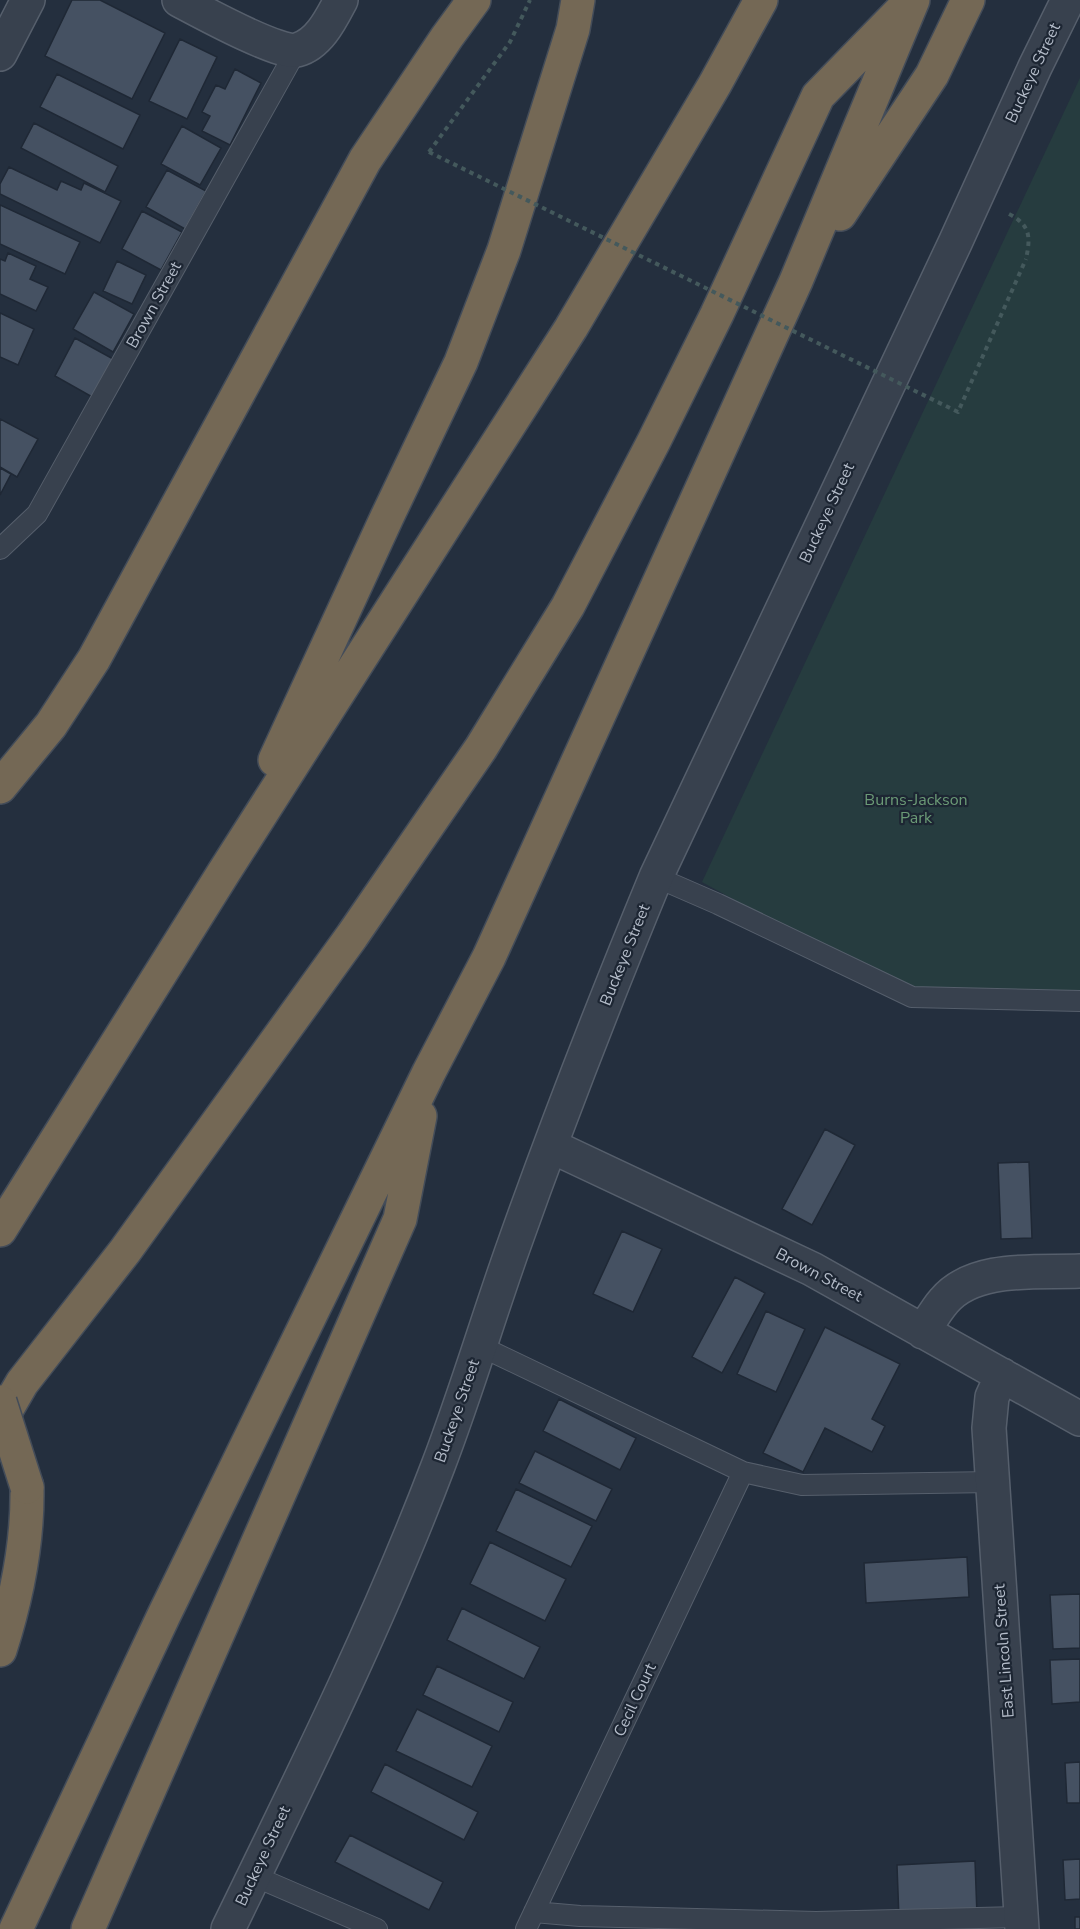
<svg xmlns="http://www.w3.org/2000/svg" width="1080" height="1929" font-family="'Nunito Sans',sans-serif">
<rect width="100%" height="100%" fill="#242f3e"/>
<!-- green -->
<path fill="#263c3f" d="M1080,78V1001L912,997L702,882Z"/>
<!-- building -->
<path fill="#455162" stroke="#1f2835" stroke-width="1.5" d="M72,0H100L165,33L132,99L45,56Z
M180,39L217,57L187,119L149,101Z
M235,69L261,83L230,145L202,131L210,116L202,112L216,85L225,89Z
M57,74L140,115L123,149L40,107Z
M34,123L118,166L105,192L21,148Z
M182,126L221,148L200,185L161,164Z
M9,167L57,190L61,181L81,190L84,183L121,201L100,243L0,194V184Z
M167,170L206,191L185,229L146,207Z
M0,205L80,242L65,274L0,244Z
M142,211L182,232L161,270L122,249Z
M8,253L36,266L30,279L48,287L36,311L0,294V259L5,261Z
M117,261L146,275L132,304L103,291Z
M94,292L134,314L113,352L73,329Z
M0,313L34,329L18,365L0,357Z
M75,338L115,360L94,398L55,376Z
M0,419L38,439L17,477L0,467Z
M0,468L11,474L0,495Z
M825,1129L855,1145L812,1225L782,1209Z
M1029,1162L1032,1238L1001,1239L998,1163Z
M622,1231L662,1249L633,1312L593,1294Z
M735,1277L765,1293L722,1373L692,1357Z
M766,1311L805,1329L776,1392L737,1374Z
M825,1327L900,1364L872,1419L885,1426L872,1452L825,1428L803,1472L763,1453Z
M559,1399L636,1438L620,1470L543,1431Z
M535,1451L612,1489L596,1521L519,1483Z
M516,1489L592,1526L571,1567L496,1531Z
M490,1542L566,1579L545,1621L470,1584Z
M967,1557L969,1597L866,1603L864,1563Z
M1080,1594V1648L1053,1649L1050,1595Z
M462,1608L540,1647L524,1679L447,1640Z
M1080,1659V1702L1052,1704L1050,1660Z
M437,1666L513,1702L499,1732L423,1695Z
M417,1709L492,1746L472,1787L396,1751Z
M1080,1762V1803H1067L1065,1763Z
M385,1764L478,1812L464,1840L371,1792Z
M350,1835L443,1882L429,1910L335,1862Z
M1080,1859V1899L1065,1900L1063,1860Z
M975,1861L977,1915L899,1919L897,1865Z
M1075,1917H1080V1929H1075Z"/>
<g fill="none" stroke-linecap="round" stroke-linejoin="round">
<!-- lane casing -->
<g stroke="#565f6c" stroke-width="22">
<path id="lane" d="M0,549L37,514L296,51
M656,877L718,904L912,997L1080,1001
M480,1346L743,1472L802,1485L992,1482
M254,1876L377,1929
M534,1912L580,1916L816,1922L1022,1917
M526,1929L743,1472"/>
</g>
<!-- street casing -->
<g stroke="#565f6c" stroke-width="36">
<path id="street" d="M179,0C198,10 280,55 297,50C319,44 331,19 341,0
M0,54L28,0
M551,1146L812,1269L1080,1419
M923,1332C930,1321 936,1310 944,1301C974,1265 1038,1273 1080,1271
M1002,1375L992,1397L989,1428L1022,1929
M228,1929C302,1777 378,1624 438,1466C466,1393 488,1318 514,1245C558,1121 606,998 656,877L955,243L1035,67L1068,0"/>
</g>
<!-- highway casing -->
<g stroke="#434c59" stroke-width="36">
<path id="highway" d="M840,214L932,75L968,0
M275,760L387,517L461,362L504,250L573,29L578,0
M0,787L51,725L94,659L365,160L447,37L474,0
M0,1230L224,872L571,328L715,84L761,0
M0,1421L22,1383L125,1251L352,936L481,748L568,606L654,441L717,314L818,96L901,11
M0,1650C17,1597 28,1543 27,1487
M16,1929L164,1615L429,1072L489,957L796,281L913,0
M88,1929L400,1219L420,1116"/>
</g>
<!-- path -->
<path stroke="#44595c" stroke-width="4" stroke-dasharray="4.5 4.5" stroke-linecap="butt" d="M429,152L510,42L530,0
M1009,214C1030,225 1031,236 1026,259"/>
<!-- lane -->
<use href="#lane" stroke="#38414e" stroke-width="20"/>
<!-- street -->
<use href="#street" stroke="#38414e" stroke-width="33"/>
<!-- highway -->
<use href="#highway" stroke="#746855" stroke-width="33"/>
<!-- highway-bridge casing -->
<g stroke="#434c59" stroke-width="36" stroke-linecap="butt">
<path id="highway-bridge" d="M0,1402L27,1487"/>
</g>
<!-- path-bridge -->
<path stroke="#44595c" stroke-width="4" stroke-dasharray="4.5 4.5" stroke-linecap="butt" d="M429,152L958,412L1026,259"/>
<!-- highway-bridge -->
<use href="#highway-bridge" stroke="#746855" stroke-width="33"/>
</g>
<g text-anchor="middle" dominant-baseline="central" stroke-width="4.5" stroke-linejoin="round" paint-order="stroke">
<!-- street labels -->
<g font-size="16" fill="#b4bcc9" stroke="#1d2633">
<text transform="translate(1033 73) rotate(-65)">Buckeye Street</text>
<text transform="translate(154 305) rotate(-61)">Brown Street</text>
<text transform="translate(827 513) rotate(-65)">Buckeye Street</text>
<text transform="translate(625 955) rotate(-68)">Buckeye Street</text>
<text transform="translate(819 1275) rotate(28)">Brown Street</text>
<text transform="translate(457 1411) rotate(-71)">Buckeye Street</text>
<text transform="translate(1004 1651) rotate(-94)">East Lincoln Street</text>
<text transform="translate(635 1700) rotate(-65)">Cecil Court</text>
<text transform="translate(263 1856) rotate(-65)">Buckeye Street</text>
</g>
<!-- park labels -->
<g font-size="16" fill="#6b9a76" stroke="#1d2633">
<text x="916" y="800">Burns-Jackson<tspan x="916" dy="18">Park</tspan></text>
</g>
</g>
</svg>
